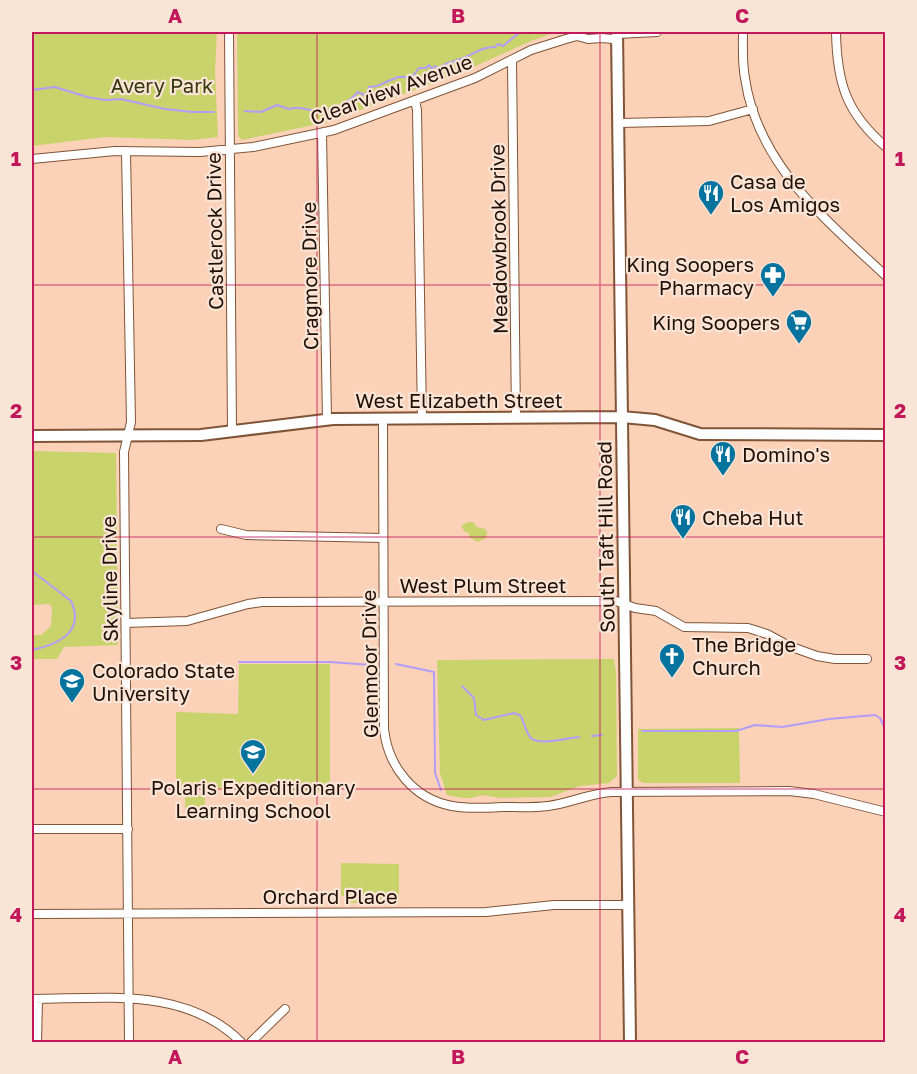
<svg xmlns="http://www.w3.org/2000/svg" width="917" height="1074" font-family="'Golos Text',sans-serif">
<rect width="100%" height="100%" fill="#fbd1b7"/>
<!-- green -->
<path fill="#c8d36c" d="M32,32H217L215,71L218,137L192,140L105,137L32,146Z
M237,32H556L531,41L458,74L328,122L242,140L238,136Z
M32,451L116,453L118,645L64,647L57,659H32V635H41L51,626L52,607L49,604L32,605Z
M468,522H473L477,527L485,529L487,532L486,538L478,542L469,537V533L465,532L461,526Z
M614,659L616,673L617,776L609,783L580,786L550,797L501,798L482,795L471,798H462L447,795L440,773L437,660Z
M239,664H330V793L235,790V788H176V712L238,714Z
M739,728L740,783H644L638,780V729Z
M185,796H205V808H185Z
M341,863L399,864V902L347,903L344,896H341Z"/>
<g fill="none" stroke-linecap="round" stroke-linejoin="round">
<!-- stream -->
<path stroke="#b29df7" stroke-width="2" d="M32,90L55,87L87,97L105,100L121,99L165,109L192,112H214
M245,111L261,112L277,105L289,109C297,106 304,109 312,110C330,113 346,105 358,92L364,95L367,93L369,87L377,86L398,77H412L419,68H426L429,65L432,69L435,66L438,68C447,62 458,61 468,56C478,51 484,47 495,47L498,44L503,46L520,32
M32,571L71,601C86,633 56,645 32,650
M239,662H330L372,665
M396,664L434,672L435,773L441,790
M462,686L474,698L476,715L484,720L514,713L521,716C524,723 526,733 531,738C539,746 568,738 579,737
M642,731H736L755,725L782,727L829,719L875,715L880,718L886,731
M592,736L602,735"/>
<!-- street casing -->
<g stroke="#805437" stroke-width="10">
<path id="street" d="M229,32L232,431
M743,32C743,47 742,63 745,78C757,164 826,220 886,276
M836,32C837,83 846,113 886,147
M617,34L657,32
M512,61L516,418
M415,100L417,110L422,419
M619,123L709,121L753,109
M322,133L327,419
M126,151L131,422L124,452L129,1042
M32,159L115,151L200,152L253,147L334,130L475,78L531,50L566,39L577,36L588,39L601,38L613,39L617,42
M383,419L384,729C388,767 414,799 452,806C468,809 486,808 502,807C517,807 533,808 548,806C570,803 588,794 611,792L789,791L814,794L886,812
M221,529L246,535L383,538
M126,623L187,621L248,604L262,602L616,601L635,608L656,611L684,627L748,628L767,634L789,646L817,656L835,659H867
M32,829H128
M32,914L486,912L554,905H628
M32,999C103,999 185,986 241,1042
M37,1042L38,999
M251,1042L285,1009"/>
</g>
<!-- secondary casing -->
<g stroke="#805437" stroke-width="14">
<path id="secondary" d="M617,32L630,1042
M32,436L201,435L333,419L622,417L655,420L700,434L886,435"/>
</g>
<!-- street -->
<use href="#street" stroke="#fff" stroke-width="8"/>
<!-- secondary -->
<use href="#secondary" stroke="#fff" stroke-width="10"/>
</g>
<!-- grid -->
<path fill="none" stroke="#c2185b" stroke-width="1.5" stroke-opacity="0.55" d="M317,32V1042M600,32V1042M32,285H886M32,537H886M32,789H886"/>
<!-- icons -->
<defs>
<g id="restaurant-pin" transform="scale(1.35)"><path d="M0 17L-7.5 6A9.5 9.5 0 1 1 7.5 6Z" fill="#04739e" stroke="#f9e4d6"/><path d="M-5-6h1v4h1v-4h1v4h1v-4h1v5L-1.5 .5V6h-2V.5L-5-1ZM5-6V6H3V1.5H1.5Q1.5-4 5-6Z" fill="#fff"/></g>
<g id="pharmacy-pin" transform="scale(1.35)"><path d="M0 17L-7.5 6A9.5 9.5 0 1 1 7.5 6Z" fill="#04739e" stroke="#f9e4d6"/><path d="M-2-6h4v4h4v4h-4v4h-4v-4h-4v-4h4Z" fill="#fff"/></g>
<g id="supermarket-pin" transform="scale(1.35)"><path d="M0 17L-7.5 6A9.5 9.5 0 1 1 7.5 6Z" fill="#04739e" stroke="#f9e4d6"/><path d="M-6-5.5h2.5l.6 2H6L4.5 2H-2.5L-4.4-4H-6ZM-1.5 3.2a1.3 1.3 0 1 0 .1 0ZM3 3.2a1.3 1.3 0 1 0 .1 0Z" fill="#fff"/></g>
<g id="church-pin" transform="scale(1.35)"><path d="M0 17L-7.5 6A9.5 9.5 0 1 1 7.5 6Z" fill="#04739e" stroke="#f9e4d6"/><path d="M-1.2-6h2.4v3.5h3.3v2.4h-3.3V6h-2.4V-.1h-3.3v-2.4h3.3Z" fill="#fff"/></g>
<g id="university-pin" transform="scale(1.35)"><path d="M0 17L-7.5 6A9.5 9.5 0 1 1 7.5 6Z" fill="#04739e" stroke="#f9e4d6"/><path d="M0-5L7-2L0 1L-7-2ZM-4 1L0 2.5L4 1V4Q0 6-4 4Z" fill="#fff"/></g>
<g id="school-pin" transform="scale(1.35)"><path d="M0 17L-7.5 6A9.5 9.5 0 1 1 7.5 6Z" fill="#04739e" stroke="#f9e4d6"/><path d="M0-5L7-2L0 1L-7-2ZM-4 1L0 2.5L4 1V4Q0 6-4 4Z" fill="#fff"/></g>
</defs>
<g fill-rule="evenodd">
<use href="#restaurant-pin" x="711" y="193"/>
<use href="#pharmacy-pin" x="773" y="275"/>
<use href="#supermarket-pin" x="799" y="322"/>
<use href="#restaurant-pin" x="723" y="454"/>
<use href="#restaurant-pin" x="683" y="517"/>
<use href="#church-pin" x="672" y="656"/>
<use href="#university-pin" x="72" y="681"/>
<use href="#school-pin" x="253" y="752"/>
</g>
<g text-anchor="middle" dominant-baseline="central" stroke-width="4.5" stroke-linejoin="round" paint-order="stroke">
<!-- park labels -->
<g font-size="20" fill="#34380c" stroke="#f9e4d6">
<text x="162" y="85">Avery Park</text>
</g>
<!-- street labels -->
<g font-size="20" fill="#211004" stroke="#f9e4d6">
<text transform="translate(391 89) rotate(-20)">Clearview Avenue</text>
<text transform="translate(214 231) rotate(-91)">Castlerock Drive</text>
<text transform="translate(498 239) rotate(-91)">Meadowbrook Drive</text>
<text transform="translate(309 276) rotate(-91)">Cragmore Drive</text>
<text x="459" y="400">West Elizabeth Street</text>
<text transform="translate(605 537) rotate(-91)">South Taft Hill Road</text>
<text transform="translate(109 579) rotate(-91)">Skyline Drive</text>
<text x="483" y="585">West Plum Street</text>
<text transform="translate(369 664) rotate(-91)">Glenmoor Drive</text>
<text x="330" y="896">Orchard Place</text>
</g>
<!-- poi labels -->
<g font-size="20" fill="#211004" stroke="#f9e4d6" text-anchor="start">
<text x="730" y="181">Casa de<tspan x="730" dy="23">Los Amigos</tspan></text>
<text x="754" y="264" text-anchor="end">King Soopers<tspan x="754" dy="23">Pharmacy</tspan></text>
<text x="780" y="322" text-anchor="end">King Soopers</text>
<text x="742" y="454">Domino's</text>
<text x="702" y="517">Cheba Hut</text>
<text x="692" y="644">The Bridge<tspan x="692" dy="23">Church</tspan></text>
<text x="92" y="670">Colorado State<tspan x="92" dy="23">University</tspan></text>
<text x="253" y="787" text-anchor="middle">Polaris Expeditionary<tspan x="253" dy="23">Learning School</tspan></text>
</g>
</g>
<!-- border -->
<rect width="917" height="1074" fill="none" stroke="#f9e4d6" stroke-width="66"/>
<rect x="33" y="33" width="851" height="1008" fill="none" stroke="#c2185b" stroke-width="2"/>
<g font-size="20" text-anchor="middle" font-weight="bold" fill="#c2185b">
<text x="175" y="23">A</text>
<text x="458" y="23">B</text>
<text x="742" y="23">C</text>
<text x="16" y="166">1</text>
<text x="900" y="166">1</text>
<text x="16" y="418">2</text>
<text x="900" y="418">2</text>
<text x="16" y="670">3</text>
<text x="900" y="670">3</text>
<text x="16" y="922">4</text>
<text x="900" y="922">4</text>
<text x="175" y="1064">A</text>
<text x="458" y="1064">B</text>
<text x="742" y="1064">C</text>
</g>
</svg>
